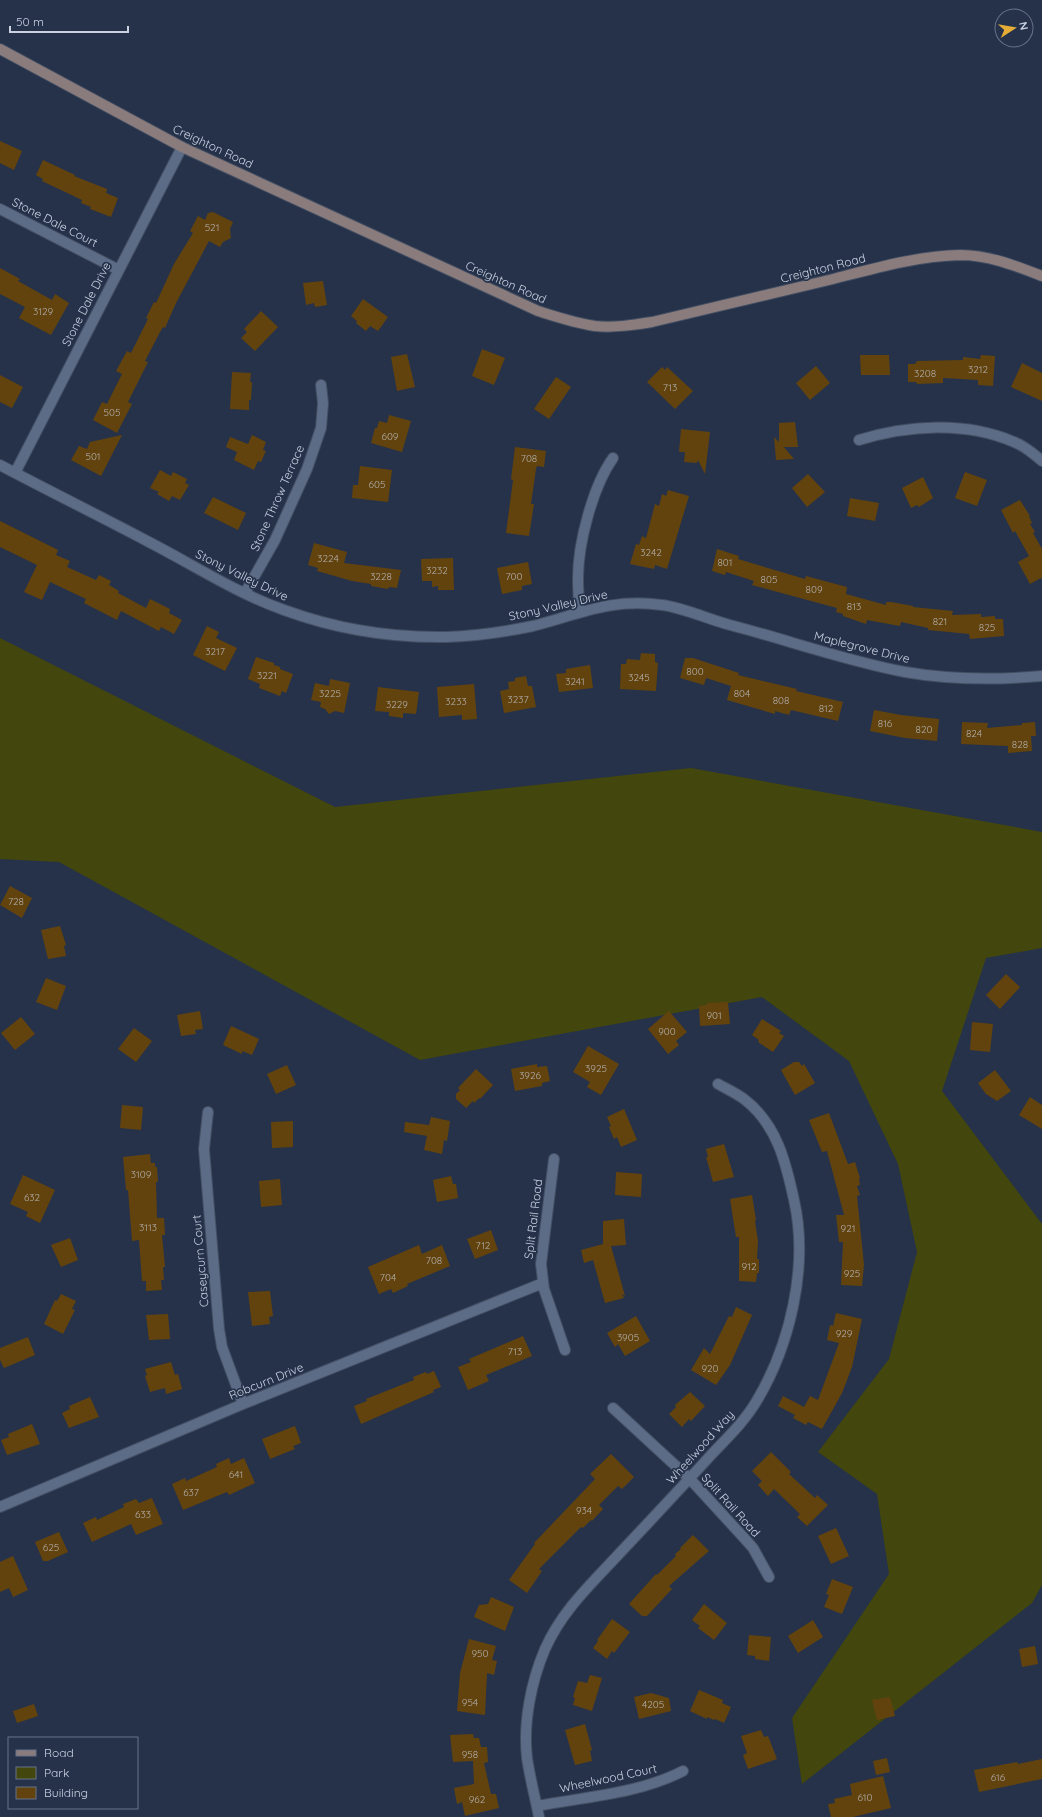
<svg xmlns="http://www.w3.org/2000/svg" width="1042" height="1817" font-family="Quicksand,sans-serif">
<rect width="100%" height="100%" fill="#25324a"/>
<!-- green -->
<path fill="#43460d" d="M0,638L335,807L691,768L1042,832V948L986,958L942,1091L1042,1224V1585L1032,1603L802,1784L792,1718L889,1574L877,1494L818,1452L889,1359L917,1252L898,1164L849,1061L762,997L420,1060L59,862L0,859Z"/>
<!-- building -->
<path fill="#63430d" d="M0,141L22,151L14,170L0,163Z
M43,160L75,175L74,176L107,189L106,193L118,198L111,217L90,209L91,207L81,203L82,200L42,181L43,179L36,175Z
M213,212L233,222L230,229L231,238L223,242L220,247L209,241L176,303L165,328L163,327L159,334L145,361L148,362L128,402L132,404L117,433L93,420L102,402L107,404L122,374L116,371L127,351L131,353L148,319L146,318L154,302L156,303L174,264L193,233L190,231L198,216L205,220L208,213Z
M0,268L20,279L18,281L52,300L55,294L69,303L51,335L19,318L25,307L0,294Z
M323,281L327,305L315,307L314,303L306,305L303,283Z
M363,299L388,317L378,331L370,326L366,331L356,323L357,321L351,316Z
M261,311L278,327L255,351L241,338L247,332L244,329Z
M482,349L505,358L494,385L472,376Z
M407,354L415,387L397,391L391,357Z
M860,355H889L890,375H861Z
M981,355L995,356L993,386L978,385V380L943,378V383L917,384L916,382H908V364H915L917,361L963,360V357L980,359Z
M1022,363L1042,373V401L1011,387Z
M816,366L830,383L810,400L796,383Z
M662,367L665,370L667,367L693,391L675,409L647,382Z
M232,372L251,373L250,382H252L251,400H249V410L230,409Z
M0,375L23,387L12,408L0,402Z
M556,377L571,387L549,419L534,409Z
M389,415L411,421L402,452L371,443L375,428H377L379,421L387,423Z
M795,422L798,447H784L794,459L776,460L774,437L779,442V423Z
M681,429L710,432L705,474L698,460L697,463L684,462L685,452H679Z
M122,435L101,476L71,460L79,446L87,449L90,442Z
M252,435L266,442L263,450L266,451L261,462L258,461L254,470L234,460L237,452L226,447L230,437L248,444Z
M515,447L546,451L544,467L537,466L536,469L531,504H534L529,536L506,533L513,480L511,479Z
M360,466L392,470L388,502L352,498L353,485H358Z
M160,470L171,476L173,472L187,479L185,483L189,485L180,500L172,496L169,501L157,494L159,492L150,488Z
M965,472L987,480L977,506L955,498Z
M808,474L825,492L807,507L792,488Z
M923,477L933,498L919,507L917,505L911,508L902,488Z
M668,490L689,496L667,569L655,565L654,569L630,564L636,544L639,545L642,536L646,538L655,504L659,506L662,494L666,496Z
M213,497L246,513L238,530L204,513Z
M850,498L879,503L875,521L847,516Z
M1020,500L1030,516H1029L1032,523L1030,524L1035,532L1033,533L1042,549V580L1041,578L1030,584L1018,562L1029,556L1015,531L1013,533L1001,510Z
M0,521L58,550L56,555L70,561L67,567L96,580L99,575L111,581L109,585L119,591L118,593L146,608L150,599L170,609L169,613L182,620L174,634L161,627L159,631L121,611L117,620L84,603L86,599L50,582L42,600L24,592L37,565L0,547Z
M314,543L347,552L344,563L401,570L397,588L389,587L388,589L371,586V584L352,581L317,571L318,568L308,565Z
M717,549L739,556L738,559L805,579L806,576L847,587L846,594L886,605V602H891L913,606V607L953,611L952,615L981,614V617L995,616V619H1003L1004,636L970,639L969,634L928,630V628L901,622L900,626L867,620L866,624L843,616V614L836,612L837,608L752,585L754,581L726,572L725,575L712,571Z
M453,558L454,590H438V586L432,587V581H422L421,559Z
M528,562L532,584L522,586V590L502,594L497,568Z
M207,626L219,632L216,638L237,648L225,671L193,655Z
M641,653L655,654V662L658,663L656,691L620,689L621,664H626L627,659L640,660Z
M256,657L274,663V665L280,667V669L293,674L286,693L282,691L280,696L259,688L260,684L248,679Z
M685,658H693L739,673L738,675L797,689L796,691L843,702L838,721L791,710L789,715L775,711V714L727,700L731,686L706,678L704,685L680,678Z
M590,665L593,688L559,692L556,674L566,673V669Z
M526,676L528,686H532L536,707L504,713L500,691L509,689L508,682L515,681V678Z
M330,679L350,683L344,713L335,711L329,714L325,709L320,707L321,702L311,700L315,683L329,686Z
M474,684L477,719L462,720V715L439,717L437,687Z
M378,687L419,692L416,714L403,713V718L389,716V712L375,711Z
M874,710L901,715L939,719L937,741L905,738L870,731Z
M962,722L988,723L987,728L1022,725V723L1035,722L1036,736H1031L1032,751L1008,753V746L961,744Z
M10,886L32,898L22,918L0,905Z
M60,926L66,945L64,946L66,956L48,959L41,930Z
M1006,974L1020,987L1000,1009L986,995Z
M46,978L66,986L57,1010L36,1002Z
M728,1002L730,1024L700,1026L699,1006L707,1005V1003Z
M200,1011L203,1029L195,1030L196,1034L181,1036L177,1015Z
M669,1011L687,1032L676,1041L679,1045L668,1054L648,1029Z
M21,1017L35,1034L15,1050L1,1033Z
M762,1019L781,1031L779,1033L784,1036L773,1052L758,1042L759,1040L752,1035Z
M972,1022L993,1024L990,1052L970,1050Z
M231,1026L259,1039L252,1055L242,1051V1054L223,1045Z
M134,1028L152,1041L136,1062L118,1049Z
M588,1046L619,1064L601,1095L587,1087L590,1082L573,1072Z
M794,1062H799L802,1066L804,1064L815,1083L795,1095L781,1070Z
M537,1064V1067L547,1066L550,1081L542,1083V1086L515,1091L511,1069Z
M287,1065L296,1085L276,1094L267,1074Z
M476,1069L493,1085L480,1099L479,1098L474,1103L473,1101L466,1108L456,1099V1094L460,1090L458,1088Z
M995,1070L1011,1091L997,1101L986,1094L978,1083Z
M1030,1097L1042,1105V1129L1019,1115Z
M122,1105L143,1107L141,1130L120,1128Z
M624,1109L637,1140L621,1147L617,1137L614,1139L609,1127L611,1126L607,1117Z
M829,1113L848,1164L855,1162L860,1178H859L860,1185L857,1186L860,1195L857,1196L864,1265L862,1286L841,1285L843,1242H839L836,1215H844L827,1151L822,1152L809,1120Z
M431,1117L450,1121L447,1141L444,1140L442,1154L424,1150L427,1136L404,1132L405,1122L429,1125Z
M293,1121V1147L272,1148L271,1122Z
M724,1144L734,1177L713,1182L706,1157H708L706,1149Z
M150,1154L151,1163H155V1167H157L158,1182H156L157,1218H164L165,1235H162L165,1267H163L164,1280H161L162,1290L146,1291V1281H142L139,1240L132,1241L128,1190H126L123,1157Z
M616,1172L642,1174L641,1197L615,1195Z
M23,1175L55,1190L40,1223L26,1216L28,1212L10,1204Z
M451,1176L453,1184H456L458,1198L437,1202L433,1180Z
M280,1179L282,1205L261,1207L259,1181Z
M752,1195L756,1220L755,1221L758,1241L757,1259H759V1273H757L756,1282L739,1281V1237H736L730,1199Z
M624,1219L626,1245L611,1246L625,1296L622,1294L624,1298L605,1303L593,1260L584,1263L581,1250L603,1244V1221Z
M491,1230L498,1250L475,1259L467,1239Z
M70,1238L78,1260L61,1267L51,1245Z
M419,1245L422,1254L442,1245L450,1266L407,1284L408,1286L393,1293L391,1289L379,1294L368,1267Z
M270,1291L273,1316L269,1317L270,1324L252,1326L248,1292Z
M61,1294L76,1301L72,1309L75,1310L63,1334L44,1324L55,1300L57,1301Z
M736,1307L752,1315L730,1365L716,1385L691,1370L704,1348L710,1354L729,1316L732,1317Z
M836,1313L862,1319L852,1367L842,1393L822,1429L808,1422L806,1425L793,1418L795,1415L778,1406L783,1396L804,1407L810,1396L818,1400L839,1343L827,1340L830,1325L833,1326Z
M168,1314L170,1339L149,1340L146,1315Z
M636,1316L650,1341L625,1356L618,1344L615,1347L607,1333Z
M523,1336L532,1356L486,1375L489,1381L468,1390L458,1367L471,1362L469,1359Z
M28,1337L35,1355L4,1368L0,1360V1348Z
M171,1362L175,1375L178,1374L182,1389L166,1394L165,1388L150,1392L145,1376L147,1375L145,1369Z
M434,1371L441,1387L433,1390L434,1392L361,1424L354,1406L367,1401L366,1399L414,1380L413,1377L426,1372L427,1374Z
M690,1392L705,1406L691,1421L689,1419L682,1427L669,1414L676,1407L675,1405Z
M90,1397L99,1417L69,1428L62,1413L70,1409L69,1406Z
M32,1424L40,1444L7,1455L1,1440L9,1437L8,1434Z
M295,1426L301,1443L293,1446L295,1449L270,1459L262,1439Z
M771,1452L791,1472L789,1474L815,1498L817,1495L828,1505L807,1526L797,1517L800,1514L774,1489L768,1496L758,1485L762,1481L752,1471Z
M611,1454L634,1477L622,1489L618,1486L599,1505L603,1509L592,1521L591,1520L583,1528L581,1527L539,1569L542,1571L527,1593L509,1580L535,1544L534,1543L595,1479L590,1474Z
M229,1458L231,1464L244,1458L255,1483L229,1495L227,1492L183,1510L172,1484L185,1478L186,1481L217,1467L216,1464Z
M152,1498L163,1524L136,1535L131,1524L92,1542L83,1523L96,1517L97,1520L124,1507L123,1504L136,1499L139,1503Z
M836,1528L849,1556L831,1564L818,1536Z
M59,1532L68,1552L48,1561H43L35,1542Z
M693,1535L709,1551L669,1586L672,1589L647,1616H642L629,1604L656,1574L657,1575L676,1556L675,1554L681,1549L680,1548Z
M13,1556L28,1590L13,1597L9,1588L0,1592V1562Z
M832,1579L853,1587L842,1614L824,1607L829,1595L826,1594Z
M491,1597L514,1607L505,1631L474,1617L479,1605L488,1604Z
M704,1604L727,1623L714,1640L698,1628L700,1626L692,1620Z
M612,1619L630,1632L614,1653L612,1651L607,1659L593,1648L598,1641L597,1640Z
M813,1620L823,1637L798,1653L788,1636Z
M749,1635L771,1637L769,1661L755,1659V1656L747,1655Z
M469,1639L496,1646L492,1660L497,1661L494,1675L487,1673L485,1715L457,1711L460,1673Z
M1035,1646L1038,1664L1022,1667L1019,1649Z
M590,1675L602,1678L592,1711L573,1705L575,1698L573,1697L578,1681L587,1683Z
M699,1690L723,1700L722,1703L731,1707L724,1723L715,1719L714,1720L707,1717V1719L690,1711Z
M651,1693L669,1698L671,1711L639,1719L634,1697Z
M890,1697L895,1716L877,1720L872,1700Z
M34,1704L38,1716L17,1723L13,1711Z
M585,1724L592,1750L590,1751L592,1761L575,1765L565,1730Z
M761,1730L764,1737L768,1736L777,1759L748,1769L743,1755L747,1753L741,1736Z
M473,1734L474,1738H479L481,1747H487L488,1762L484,1763L491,1794H496L499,1808L465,1816L462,1802L457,1804L454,1788L474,1784L473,1761L453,1762L450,1735Z
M887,1758L890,1772L876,1775L873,1761Z
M1042,1759V1779L979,1792L974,1770L1017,1762L1018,1764Z
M883,1776L891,1808L853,1817H831L828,1804L835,1803L834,1799L852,1795L850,1784Z"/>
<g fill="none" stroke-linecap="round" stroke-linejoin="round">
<!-- street casing -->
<g stroke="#434e62" stroke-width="12">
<path id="street" d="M0,209L119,270
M859,440C908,425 966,421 1014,442C1025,446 1034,454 1042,461
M0,465C49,491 98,515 147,541C192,564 236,593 284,610C336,629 390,638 446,637C475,636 504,632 533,626C580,614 610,598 662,605C685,608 707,619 730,625C788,640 846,661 905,672C951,680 996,680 1042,676
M15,473L182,147
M245,593L275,540L307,469L321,428L323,403L321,385
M579,612C579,600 578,589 578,578C578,543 593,486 613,458
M208,1112L204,1149L219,1329L222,1347L243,1404
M554,1159L541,1264L544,1289L565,1350
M613,1408L690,1479L745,1539L753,1548L769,1577
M0,1507L243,1404L543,1283
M537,1806C585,1797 638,1794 683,1771
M539,1817C535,1797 530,1778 527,1758C523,1723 531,1682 545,1649C562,1611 590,1585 618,1555C649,1522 681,1488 711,1455C727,1438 744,1422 756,1402C790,1346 809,1266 794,1200C786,1163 777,1124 744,1099C736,1093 727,1089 718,1084"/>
</g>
<!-- secondary casing -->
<g stroke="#434e62" stroke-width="12">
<path id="secondary" d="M0,49L182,147L538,311C557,317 575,323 595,326C614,328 633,325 652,322C711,308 770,294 829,280C872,269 916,256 960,255C989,255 1016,266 1042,276"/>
</g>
<!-- street -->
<use href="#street" stroke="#5c6b86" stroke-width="10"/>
<!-- secondary -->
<use href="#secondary" stroke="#8a7c7d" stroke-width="10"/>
</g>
<g text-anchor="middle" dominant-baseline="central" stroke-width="3.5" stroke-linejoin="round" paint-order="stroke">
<!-- number labels -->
<g font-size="10" fill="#b0aead">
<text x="212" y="227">521</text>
<text x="43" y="311">3129</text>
<text x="978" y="369">3212</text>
<text x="925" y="373">3208</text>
<text x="670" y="387">713</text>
<text x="112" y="412">505</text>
<text x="390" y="436">609</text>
<text x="93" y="456">501</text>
<text x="529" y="458">708</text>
<text x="377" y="484">605</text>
<text x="651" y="552">3242</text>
<text x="328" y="558">3224</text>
<text x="725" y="562">801</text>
<text x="437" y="570">3232</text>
<text x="381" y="576">3228</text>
<text x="514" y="576">700</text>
<text x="769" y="579">805</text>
<text x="814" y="589">809</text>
<text x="854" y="606">813</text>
<text x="940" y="621">821</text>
<text x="987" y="627">825</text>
<text x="215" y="651">3217</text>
<text x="695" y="671">800</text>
<text x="267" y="675">3221</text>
<text x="639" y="677">3245</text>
<text x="575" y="681">3241</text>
<text x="330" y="693">3225</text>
<text x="742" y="693">804</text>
<text x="518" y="699">3237</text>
<text x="781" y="700">808</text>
<text x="456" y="701">3233</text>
<text x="397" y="704">3229</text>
<text x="826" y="708">812</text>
<text x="885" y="723">816</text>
<text x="924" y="729">820</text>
<text x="974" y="733">824</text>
<text x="1020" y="744">828</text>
<text x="16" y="901">728</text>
<text x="714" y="1015">901</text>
<text x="667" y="1031">900</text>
<text x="596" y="1068">3925</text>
<text x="530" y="1075">3926</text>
<text x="141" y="1174">3109</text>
<text x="32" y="1197">632</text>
<text x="148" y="1227">3113</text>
<text x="848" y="1228">921</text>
<text x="483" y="1245">712</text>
<text x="434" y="1260">708</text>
<text x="749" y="1266">912</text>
<text x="852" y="1273">925</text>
<text x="388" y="1277">704</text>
<text x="844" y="1333">929</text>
<text x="628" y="1337">3905</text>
<text x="515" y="1351">713</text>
<text x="710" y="1368">920</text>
<text x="236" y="1474">641</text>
<text x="191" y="1492">637</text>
<text x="584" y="1510">934</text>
<text x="143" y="1514">633</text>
<text x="51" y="1547">625</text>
<text x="480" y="1653">950</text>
<text x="470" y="1702">954</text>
<text x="653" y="1704">4205</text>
<text x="470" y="1754">958</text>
<text x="998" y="1777">616</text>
<text x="865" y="1797">610</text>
<text x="477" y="1799">962</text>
</g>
<!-- street labels -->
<g font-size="12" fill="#cad2e2" stroke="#25324a">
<text transform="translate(213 146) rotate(25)">Creighton Road</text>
<text transform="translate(55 222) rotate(27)">Stone Dale Court</text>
<text transform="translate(823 268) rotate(-14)">Creighton Road</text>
<text transform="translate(506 282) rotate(24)">Creighton Road</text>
<text transform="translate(86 304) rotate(-63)">Stone Dale Drive</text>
<text transform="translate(277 498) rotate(-66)">Stone Throw Terrace</text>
<text transform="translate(242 575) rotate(26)">Stony Valley Drive</text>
<text transform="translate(558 605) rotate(-13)">Stony Valley Drive</text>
<text transform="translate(862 647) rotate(14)">Maplegrove Drive</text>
<text transform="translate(533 1219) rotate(-83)">Split Rail Road</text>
<text transform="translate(200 1261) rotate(-95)">Caseycurn Court</text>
<text transform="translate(266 1381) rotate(-22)">Robcurn Drive</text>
<text transform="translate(700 1447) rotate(-48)">Wheelwood Way</text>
<text transform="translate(731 1505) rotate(48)">Split Rail Road</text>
<text transform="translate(608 1778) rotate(-12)">Wheelwood Court</text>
</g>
</g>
<!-- legend -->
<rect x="8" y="1737" width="130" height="72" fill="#25324a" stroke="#677287"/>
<rect x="16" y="1750" width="20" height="6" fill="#8a7c7d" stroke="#677287"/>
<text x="44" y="1757" font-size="12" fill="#cad2e2">Road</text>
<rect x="16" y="1767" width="20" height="12" fill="#43460d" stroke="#677287"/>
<text x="44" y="1777" font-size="12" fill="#cad2e2">Park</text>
<rect x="16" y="1787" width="20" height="12" fill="#63430d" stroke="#677287"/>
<text x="44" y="1797" font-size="12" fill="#cad2e2">Building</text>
<!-- north arrow -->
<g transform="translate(1014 28) rotate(78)"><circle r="19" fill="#25324a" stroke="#677287"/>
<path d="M0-3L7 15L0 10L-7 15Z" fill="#e5ad35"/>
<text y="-6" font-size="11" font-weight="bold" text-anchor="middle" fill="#cad2e2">N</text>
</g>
<!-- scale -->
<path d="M10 26v6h118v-6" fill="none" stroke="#cad2e2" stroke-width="2"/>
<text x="16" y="26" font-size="12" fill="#cad2e2" stroke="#25324a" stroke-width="3" paint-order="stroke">50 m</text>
</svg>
